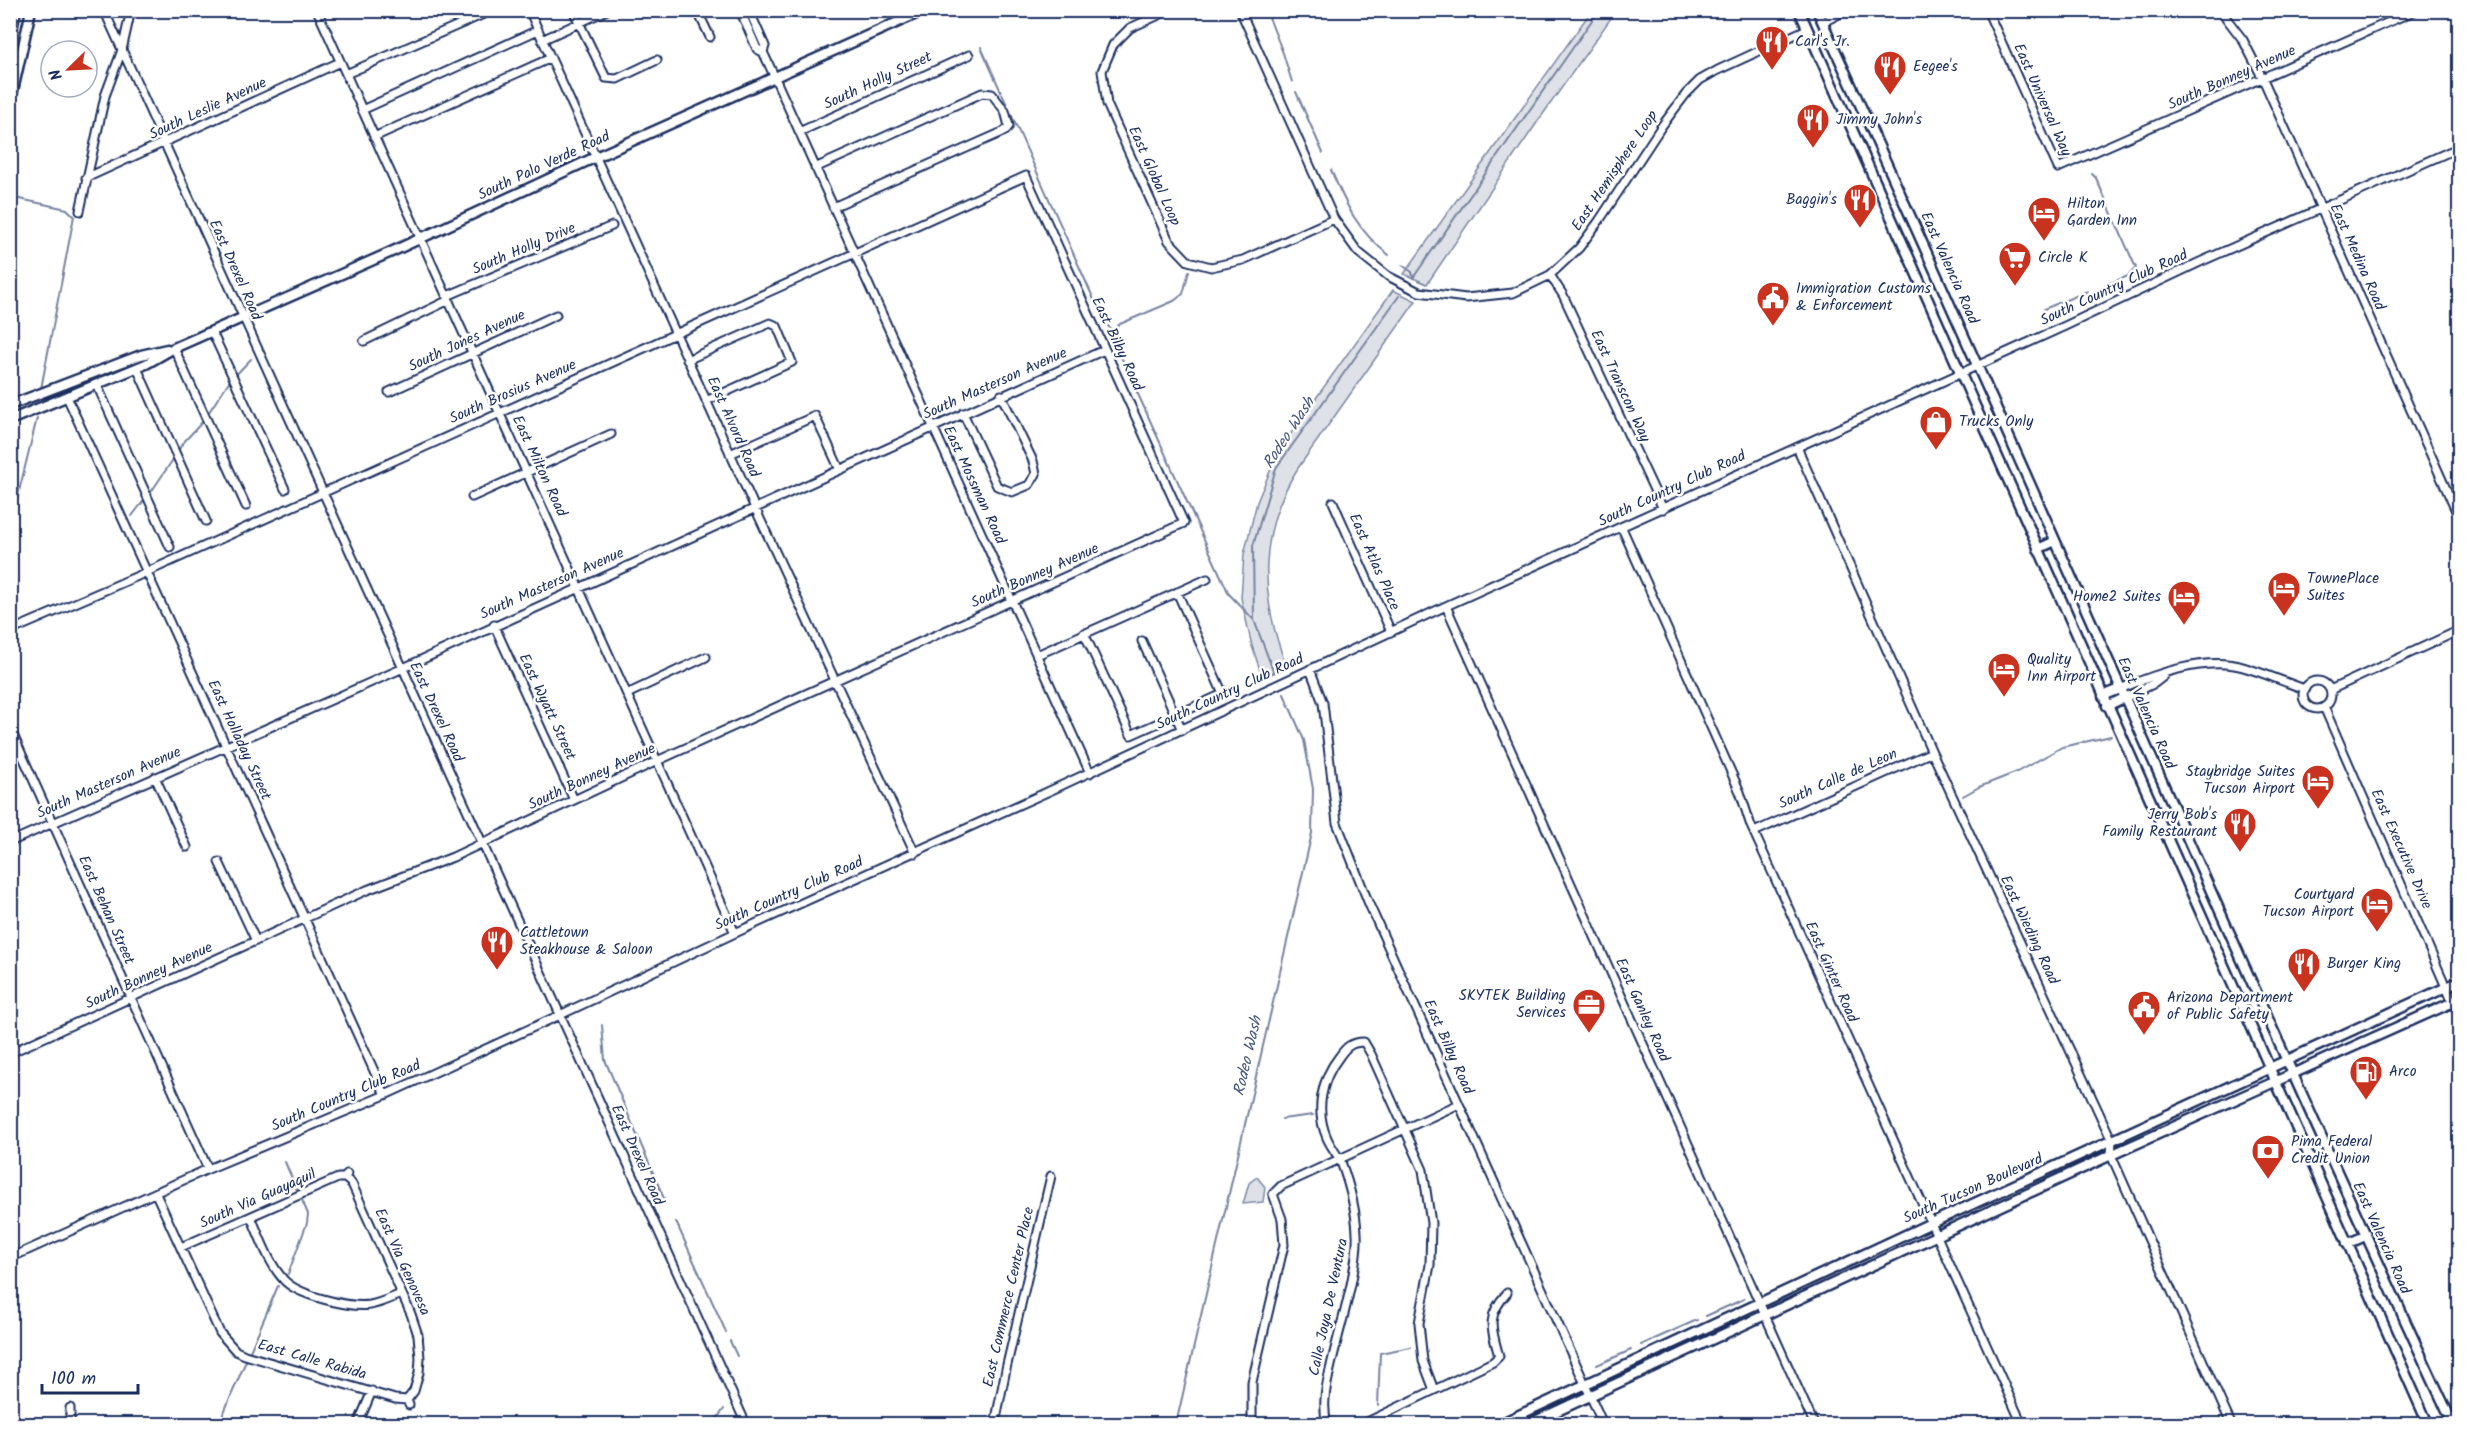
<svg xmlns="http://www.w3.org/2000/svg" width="2470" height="1435" font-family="Kalam,sans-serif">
<rect width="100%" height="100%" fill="#fff"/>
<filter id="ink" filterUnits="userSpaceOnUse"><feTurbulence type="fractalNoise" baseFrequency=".0167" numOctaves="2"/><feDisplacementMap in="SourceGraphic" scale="12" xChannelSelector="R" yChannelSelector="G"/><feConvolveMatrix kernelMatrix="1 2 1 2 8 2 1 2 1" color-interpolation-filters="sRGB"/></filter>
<g filter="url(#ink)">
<!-- green -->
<path fill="#dee1e7" stroke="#7c88a2" stroke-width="1.5" d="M1592,10L1616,11L1536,124L1427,284L1404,274Z
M1393,290L1416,301L1298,468C1257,532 1260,597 1286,665L1263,679L1252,646L1241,598L1244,554L1257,502L1279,450Z
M1257,1177L1265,1187L1263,1202L1243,1204L1249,1183Z"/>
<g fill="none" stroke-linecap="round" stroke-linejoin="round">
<!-- stream -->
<path stroke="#77839f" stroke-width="2" d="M1266,10L1283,53L1292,82
M981,47L1095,302L1111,331
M1296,92L1323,153
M1331,170C1346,205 1358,232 1389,255
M2092,174L2096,178L2136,268L2128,276L2105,285
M10,197L67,209L74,216L41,389
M1402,265L1412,272L1413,278L1599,10
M1189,271L1183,294L1174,301L1120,324L1113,330L1112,337L1229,594L1254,620
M2044,309L2088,291
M207,415L228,383L251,359
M177,453L182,444L204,420
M149,495L174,458
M132,516L145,499
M10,528L37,418
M1274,673L1254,620L1253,546L1276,468L1399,296
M1963,796L1979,787L2017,772L2062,747L2111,736
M602,1025L605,1060L665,1201
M1282,1119L1313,1115
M285,1162L297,1190
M676,1222L726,1332
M288,1274L307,1223L308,1214L302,1200
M1706,1316L1744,1299
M730,1341L737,1356
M1641,1345L1697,1320
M1597,1365L1631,1350
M1378,1406L1380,1353L1411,1347
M219,1424L278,1286
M713,1424L724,1409
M1176,1424L1312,833L1313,789L1304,740L1284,694
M1233,1424L1242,1423"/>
<!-- minor casing -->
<g stroke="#1b2f5e" stroke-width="11">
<path id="minor" d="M104,10L746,1424
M317,10L735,933
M529,10L755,508L915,853
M573,10L606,78L617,79L657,60
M697,10L710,37
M740,10L757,49L763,52
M749,10L765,46L763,52L770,67L1090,773
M1170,10L1130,28L1113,45L1102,71L1107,104L1169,241L1188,261L1211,267L1243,260L1334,219
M1240,10L1334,219L1358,252L1388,276L1419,292L1466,298L1513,293L1550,275L1579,248L1599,221L1661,127L1686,94L1700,80L1718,70L1807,29
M1987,10L2058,168L2416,10
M2220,10L2243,40L2263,79L2460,520
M1823,22L1847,10
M542,40L607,10
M346,74L493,10
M362,110L538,30
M799,132L969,55
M374,137L551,58
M815,168L982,93L992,94L1005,111L1009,126L1005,131L833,207
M86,178L340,62
M80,211L105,96L122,50L131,10
M1550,275L1563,295L1663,509
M447,296L612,226
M212,332L285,489
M364,341L449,300
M174,348L246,506
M687,360L770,323L777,326L792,362L706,401
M137,368L206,521
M97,385L170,547
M389,392L556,315
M67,397L385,1095
M963,413L997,486L1012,492L1029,485L1036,474L1033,461L1001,395
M1797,447L1932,752L2112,1141L2111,1155L2231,1424
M730,454L815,416L840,470
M472,497L611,434
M1333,502L1391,632
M1622,528L1740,792L1751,826L1773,874L2022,1424
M1446,606L1814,1424
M494,625L574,800
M10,631L147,572L1026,176L1184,523L657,761L453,857L367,890L10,1053
M1084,633L1131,735L1223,694L1177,592
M1142,641L1182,730
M1037,655L1207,579
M1310,669L1323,703L1337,823L1369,904L1603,1424
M2303 695a14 14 0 1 1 28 0a14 14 0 1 1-28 0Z
M2120,689C2155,674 2205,656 2243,667C2264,673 2284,682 2305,689
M2330,690L2460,630
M627,694L706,657
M2124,698L2155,683L2164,676
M2324,707L2453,1003
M10,728L208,1169
M155,777L187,847
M1754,832L1932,752
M10,842L401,669L1104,350
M219,862L256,941
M347,1174L345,1178L352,1184L411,1314L418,1335L420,1358L419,1373L414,1391L407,1400
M156,1194L220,1333L236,1351L245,1355L395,1399L407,1400L409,1405
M251,1217C260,1237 268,1262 283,1279C296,1295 349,1308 370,1305C381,1303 391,1298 401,1294
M181,1247L338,1178H345
M10,1258L208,1169L385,1095L560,1015L735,933L1056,788L1446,606L2065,326L2200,262L2460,147
M70,1424V1408
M358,1424L372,1391
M995,1424L1006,1369L1051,1176
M1252,1424V1382L1284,1245L1282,1219L1273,1194L1281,1186L1459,1104
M1327,1424C1321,1402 1328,1379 1333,1357C1341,1324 1359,1265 1357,1233C1356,1209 1349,1184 1341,1162C1337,1154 1331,1147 1327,1138C1315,1111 1321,1080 1339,1057C1346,1047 1351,1042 1364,1042L1371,1054L1423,1170L1431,1223L1430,1265L1419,1323L1423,1361L1434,1390
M1363,1424L1493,1362L1499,1356C1491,1328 1486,1316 1507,1293"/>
</g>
<!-- major casing -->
<g stroke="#1b2f5e" stroke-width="13">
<path id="major" d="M1799,10L2428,1424
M1817,10C2032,480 2235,956 2453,1424
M10,38L16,10
M10,104L31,10
M10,405L141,355L167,349
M10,420L146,364L174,348L389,253L596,157L925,10
M2038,549L2055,541
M2103,696L2120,689
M2107,706L2124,698
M2347,1244L2365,1236
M1500,1424L1929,1224L2460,981
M1529,1424L2111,1155L2460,999"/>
</g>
<!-- minor -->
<use href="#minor" stroke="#fff" stroke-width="7"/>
<!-- major -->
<use href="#major" stroke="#fff" stroke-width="8"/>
</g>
</g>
<!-- icons -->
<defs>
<g id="restaurant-pin" transform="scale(1.725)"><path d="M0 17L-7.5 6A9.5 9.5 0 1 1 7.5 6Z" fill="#c8321e" stroke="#fff"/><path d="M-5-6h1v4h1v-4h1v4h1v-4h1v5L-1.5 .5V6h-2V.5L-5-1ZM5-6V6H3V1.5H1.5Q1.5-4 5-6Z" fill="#fff"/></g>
<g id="hotel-pin" transform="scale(1.725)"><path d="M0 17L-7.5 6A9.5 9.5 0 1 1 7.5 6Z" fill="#c8321e" stroke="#fff"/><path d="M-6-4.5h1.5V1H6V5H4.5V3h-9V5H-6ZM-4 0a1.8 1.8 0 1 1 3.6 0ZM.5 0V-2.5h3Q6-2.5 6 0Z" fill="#fff"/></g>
<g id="supermarket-pin" transform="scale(1.725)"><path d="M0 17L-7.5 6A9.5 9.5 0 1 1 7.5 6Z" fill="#c8321e" stroke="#fff"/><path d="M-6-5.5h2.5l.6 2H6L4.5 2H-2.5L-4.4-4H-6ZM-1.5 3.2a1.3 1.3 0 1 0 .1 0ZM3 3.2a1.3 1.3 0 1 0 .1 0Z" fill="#fff"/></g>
<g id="civic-pin" transform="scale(1.725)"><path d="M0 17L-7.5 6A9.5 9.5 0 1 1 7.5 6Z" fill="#c8321e" stroke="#fff"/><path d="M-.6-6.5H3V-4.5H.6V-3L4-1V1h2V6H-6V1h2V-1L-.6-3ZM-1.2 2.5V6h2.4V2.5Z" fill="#fff"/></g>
<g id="shop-pin" transform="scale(1.725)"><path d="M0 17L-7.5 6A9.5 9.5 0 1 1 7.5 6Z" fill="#c8321e" stroke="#fff"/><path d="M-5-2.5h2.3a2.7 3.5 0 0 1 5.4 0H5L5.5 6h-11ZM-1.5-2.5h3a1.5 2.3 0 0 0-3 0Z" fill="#fff"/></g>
<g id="office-pin" transform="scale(1.725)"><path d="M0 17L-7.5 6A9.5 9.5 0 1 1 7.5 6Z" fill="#c8321e" stroke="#fff"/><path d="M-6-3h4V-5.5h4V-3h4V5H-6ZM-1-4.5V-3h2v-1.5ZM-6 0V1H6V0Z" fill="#fff"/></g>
<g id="fuel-pin" transform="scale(1.725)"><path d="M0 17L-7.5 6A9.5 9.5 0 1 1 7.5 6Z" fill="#c8321e" stroke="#fff"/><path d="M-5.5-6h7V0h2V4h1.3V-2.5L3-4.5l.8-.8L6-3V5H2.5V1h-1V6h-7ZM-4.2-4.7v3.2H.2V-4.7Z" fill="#fff"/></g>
<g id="bank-pin" transform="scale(1.725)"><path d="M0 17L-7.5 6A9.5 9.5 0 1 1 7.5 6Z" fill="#c8321e" stroke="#fff"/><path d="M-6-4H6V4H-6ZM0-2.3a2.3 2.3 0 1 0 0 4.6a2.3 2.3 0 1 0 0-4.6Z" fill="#fff"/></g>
</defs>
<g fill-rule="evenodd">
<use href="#restaurant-pin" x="1772" y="42"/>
<use href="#restaurant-pin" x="1890" y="67"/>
<use href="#restaurant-pin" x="1813" y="120"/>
<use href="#restaurant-pin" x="1860" y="200"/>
<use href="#hotel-pin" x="2044" y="213"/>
<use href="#supermarket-pin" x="2015" y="258"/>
<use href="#civic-pin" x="1773" y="298"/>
<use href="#shop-pin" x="1936" y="422"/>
<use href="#hotel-pin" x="2284" y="588"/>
<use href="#hotel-pin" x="2184" y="597"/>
<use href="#hotel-pin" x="2004" y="669"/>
<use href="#hotel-pin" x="2318" y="781"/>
<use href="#restaurant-pin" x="2240" y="824"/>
<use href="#hotel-pin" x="2377" y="904"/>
<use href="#restaurant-pin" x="497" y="942"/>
<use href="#restaurant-pin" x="2304" y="964"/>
<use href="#office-pin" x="1589" y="1005"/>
<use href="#civic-pin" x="2144" y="1007"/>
<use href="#fuel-pin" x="2366" y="1072"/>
<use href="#bank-pin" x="2268" y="1151"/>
</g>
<g text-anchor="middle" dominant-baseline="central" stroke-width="5" stroke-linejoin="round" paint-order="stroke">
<!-- poi labels -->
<g font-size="15" fill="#1b2f5e" stroke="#fff" text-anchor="start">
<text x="1795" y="42">Carl's Jr.</text>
<text x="1913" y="67">Eegee's</text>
<text x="1836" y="120">Jimmy John's</text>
<text x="1837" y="200" text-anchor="end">Baggin's</text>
<text x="2067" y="204">Hilton<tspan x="2067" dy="17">Garden Inn</tspan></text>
<text x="2038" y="258">Circle K</text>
<text x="1796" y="289">Immigration Customs<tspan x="1796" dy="17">&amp; Enforcement</tspan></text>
<text x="1959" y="422">Trucks Only</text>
<text x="2307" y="579">TownePlace<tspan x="2307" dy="17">Suites</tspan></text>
<text x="2161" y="597" text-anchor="end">Home2 Suites</text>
<text x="2027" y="660">Quality<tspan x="2027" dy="17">Inn Airport</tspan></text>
<text x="2295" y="772" text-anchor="end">Staybridge Suites<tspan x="2295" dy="17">Tucson Airport</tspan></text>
<text x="2217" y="815" text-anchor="end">Jerry Bob's<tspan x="2217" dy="17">Family Restaurant</tspan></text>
<text x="2354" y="895" text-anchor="end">Courtyard<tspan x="2354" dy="17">Tucson Airport</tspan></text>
<text x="520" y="933">Cattletown<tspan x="520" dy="17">Steakhouse &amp; Saloon</tspan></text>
<text x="2327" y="964">Burger King</text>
<text x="1566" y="996" text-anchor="end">SKYTEK Building<tspan x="1566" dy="17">Services</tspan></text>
<text x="2167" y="998">Arizona Department<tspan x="2167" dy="17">of Public Safety</tspan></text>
<text x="2389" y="1072">Arco</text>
<text x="2291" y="1142">Pima Federal<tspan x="2291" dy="17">Credit Union</tspan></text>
</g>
<!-- street labels -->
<g font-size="15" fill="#1b2f5e" stroke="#fff">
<text transform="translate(2232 78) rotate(-24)">South Bonney Avenue</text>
<text transform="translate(878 81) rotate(-25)">South Holly Street</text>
<text transform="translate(2042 100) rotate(66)">East Universal Way</text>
<text transform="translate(208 109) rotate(-25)">South Leslie Avenue</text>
<text transform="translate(544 166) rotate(-25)">South Palo Verde Road</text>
<text transform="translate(1615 171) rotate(-56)">East Hemisphere Loop</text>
<text transform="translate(1154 176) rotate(66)">East Global Loop</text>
<text transform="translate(524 249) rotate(-23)">South Holly Drive</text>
<text transform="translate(2357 257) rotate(66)">East Medina Road</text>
<text transform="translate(1949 268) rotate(66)">East Valencia Road</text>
<text transform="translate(235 270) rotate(66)">East Drexel Road</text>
<text transform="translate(2114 288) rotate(-25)">South Country Club Road</text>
<text transform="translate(467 341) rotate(-25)">South Jones Avenue</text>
<text transform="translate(1117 344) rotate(65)">East Bilby Road</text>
<text transform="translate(995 384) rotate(-24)">South Masterson Avenue</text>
<text transform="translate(1620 386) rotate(65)">East Transcon Way</text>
<text transform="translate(513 392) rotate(-24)">South Brosius Avenue</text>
<text transform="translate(733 427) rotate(66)">East Alvord Road</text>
<text transform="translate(539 466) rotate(65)">East Milton Road</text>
<text transform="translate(974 485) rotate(65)">East Mossman Road</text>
<text transform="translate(1672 489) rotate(-25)">South Country Club Road</text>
<text transform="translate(1374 562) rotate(66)">East Atlas Place</text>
<text transform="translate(1035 576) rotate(-24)">South Bonney Avenue</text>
<text transform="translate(552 584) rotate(-24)">South Masterson Avenue</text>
<text transform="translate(1230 692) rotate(-25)">South Country Club Road</text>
<text transform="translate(547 707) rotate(65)">East Wyatt Street</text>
<text transform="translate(436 712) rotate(65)">East Drexel Road</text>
<text transform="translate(2146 713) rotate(66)">East Valencia Road</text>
<text transform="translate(239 740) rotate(65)">East Holladay Street</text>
<text transform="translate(592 777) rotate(-25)">South Bonney Avenue</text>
<text transform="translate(1838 779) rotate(-24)">South Calle de Leon</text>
<text transform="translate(109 783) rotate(-24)">South Masterson Avenue</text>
<text transform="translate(2401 849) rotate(66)">East Executive Drive</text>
<text transform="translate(789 894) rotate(-24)">South Country Club Road</text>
<text transform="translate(106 910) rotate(66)">East Behan Street</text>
<text transform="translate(2029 930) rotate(65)">East Wieding Road</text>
<text transform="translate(1831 972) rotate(66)">East Ginter Road</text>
<text transform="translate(149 976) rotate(-25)">South Bonney Avenue</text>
<text transform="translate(1642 1010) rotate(66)">East Ganley Road</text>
<text transform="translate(1448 1047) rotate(66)">East Bilby Road</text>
<text transform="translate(346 1096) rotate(-23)">South Country Club Road</text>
<text transform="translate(637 1155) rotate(66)">East Drexel Road</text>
<text transform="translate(1973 1189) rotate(-24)">South Tucson Boulevard</text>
<text transform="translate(258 1199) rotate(-24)">South Via Guayaquil</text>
<text transform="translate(2381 1238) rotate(66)">East Valencia Road</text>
<text transform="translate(402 1262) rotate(66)">East Via Genovesa</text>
<text transform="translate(1009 1297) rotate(-77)">East Commerce Center Place</text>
<text transform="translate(1329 1307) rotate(-78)">Calle Joya De Ventura</text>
<text transform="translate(312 1360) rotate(16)">East Calle Rabida</text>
</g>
<!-- water labels -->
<g font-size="16" font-style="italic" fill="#49597e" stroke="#fff">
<text transform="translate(1289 433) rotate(-57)">Rodeo Wash</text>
<text transform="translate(1248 1056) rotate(-77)">Rodeo Wash</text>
</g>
</g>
<!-- margin -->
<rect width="2470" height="1435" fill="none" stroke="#fff" stroke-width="36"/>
<rect x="18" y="18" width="2434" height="1399" fill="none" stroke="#1b2f5e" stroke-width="2" filter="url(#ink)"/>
<!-- north arrow -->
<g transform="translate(69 69) rotate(246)"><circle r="28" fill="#ffffff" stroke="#a4acbf" stroke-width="1.5"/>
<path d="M0-4.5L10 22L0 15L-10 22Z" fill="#c8321e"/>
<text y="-9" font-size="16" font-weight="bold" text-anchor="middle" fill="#1b2f5e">N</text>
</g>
<!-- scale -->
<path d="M42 1384v9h96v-9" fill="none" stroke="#1b2f5e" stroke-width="3"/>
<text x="51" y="1384" font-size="18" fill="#1b2f5e" stroke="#ffffff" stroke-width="4.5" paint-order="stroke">100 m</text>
</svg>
